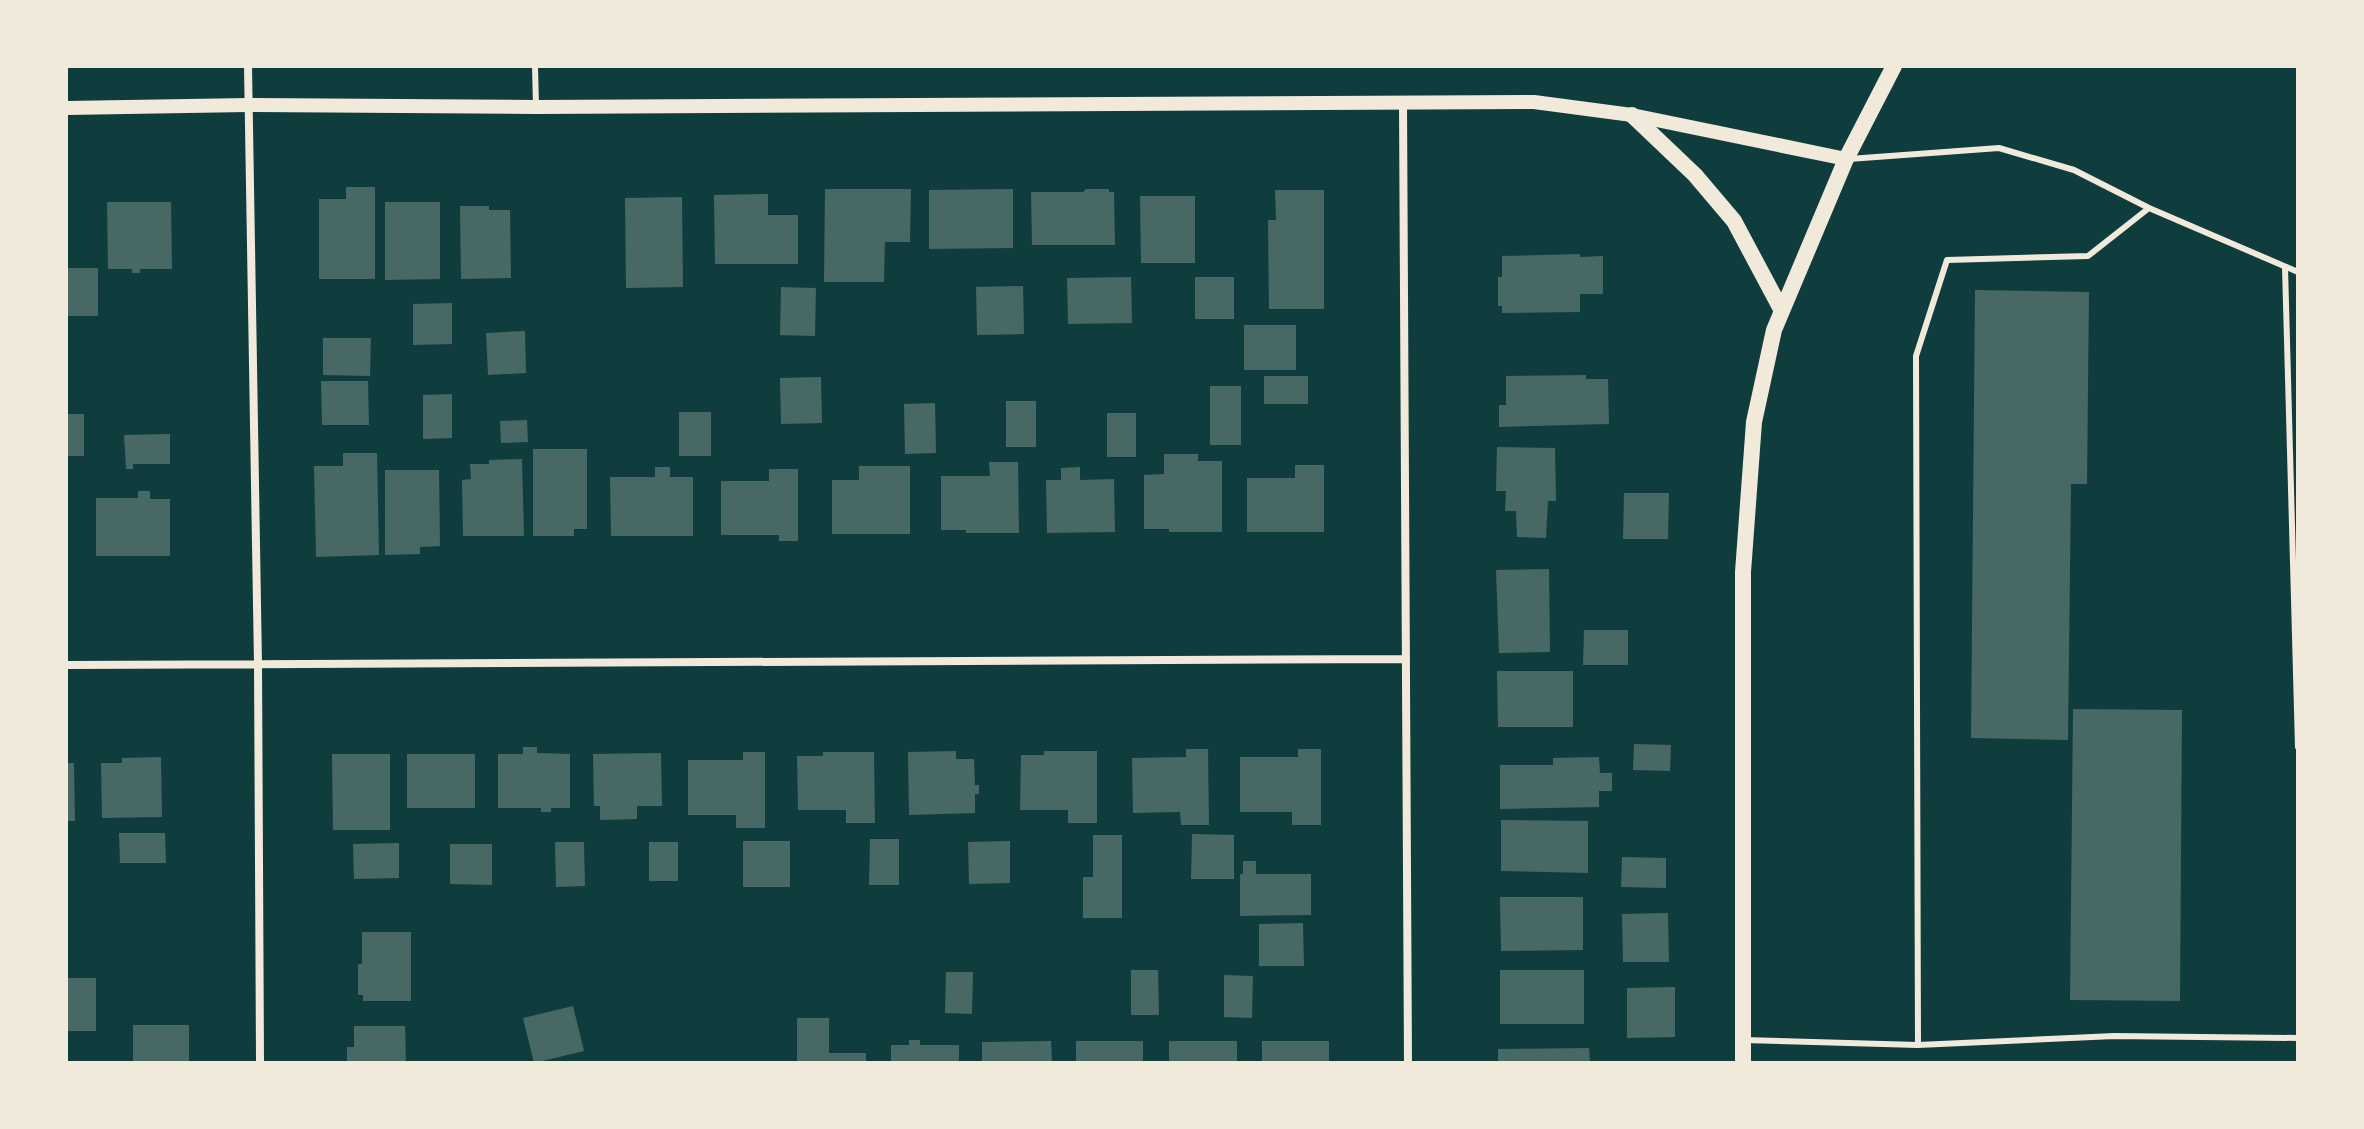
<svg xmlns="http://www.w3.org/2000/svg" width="2364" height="1129" font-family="'Golos Text',sans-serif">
<rect width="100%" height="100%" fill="#0f3d3e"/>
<!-- building -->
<path fill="#486865" d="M346,187H375V279H319V199H346Z
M825,189H911L910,242H885L884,282H824Z
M1013,189V248L929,249V190Z
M1086,189H1109V192H1114L1115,245H1032L1031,192H1083Z
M1275,190H1324V309H1269L1268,220H1276Z
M768,194V215H798V264H715L714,195Z
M1140,196H1195V263H1141Z
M682,197L683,287L626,288L625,198Z
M107,202H171L172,269H140V273H132V269H108Z
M385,202H440V279L385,280Z
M460,206H489V210H510L511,278L461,279Z
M1580,254V257L1603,256V294H1580V312L1502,313V306H1498V277H1502V256Z
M66,268H98V316H66Z
M1131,277L1132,323L1068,324L1067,278Z
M1195,277H1234V319H1195Z
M1023,286L1024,334L977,335L976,287Z
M781,287L816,288L815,336L780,335Z
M1975,290L2089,292L2087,484H2071L2068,740L1971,738Z
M452,303V344L413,345V304Z
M1244,325H1296V370H1244Z
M525,331L526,373L488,375L486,333Z
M323,338H371L370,376L323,375Z
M1586,375V379H1608L1609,424L1499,427V405H1506V376Z
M1264,376H1308V404H1264Z
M821,377L822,423L781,424L780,378Z
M321,381H368L369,425H322Z
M1210,386H1241V445H1210Z
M452,394V438L423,439V395Z
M1006,401H1036V447H1006Z
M935,403L936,453L905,454L904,404Z
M679,412H711V456H679Z
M1107,413H1136V457H1107Z
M66,414H84V456H66Z
M527,420L528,442L501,443L500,421Z
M170,434V464H133V469H126L124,435Z
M1497,447L1555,448L1556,501H1548L1546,538L1517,537L1516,511H1505L1506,491H1496Z
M533,449H587V529H574V536H533Z
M343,453H377L379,555L316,557L314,466H343Z
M1164,454H1198V461H1222V532H1169V529H1144V475L1164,474Z
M522,459L524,536H463L462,480L471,479L470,464H489V460Z
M989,462H1018L1019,533H966V530H941V476H990Z
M1295,465H1324V532H1247V478H1295Z
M859,466H910V534H832V480H859Z
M655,467H670V477H693V536H611L610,477H655Z
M1080,467V480L1114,479L1115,532L1047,533L1046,480H1061V468Z
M769,469H798V541H779V535H721V481H769Z
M385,470H439L440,546L420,547V554L385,555Z
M138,491H150V499H170V556H96V498H138Z
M1624,493H1669L1668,539H1623Z
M1549,569L1550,652L1499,653L1496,570Z
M1584,630H1628V665H1583Z
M1497,671H1573V727H1498Z
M2073,709L2182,710L2180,1001L2070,1000Z
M1634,744L1671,745L1670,771L1633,770Z
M523,747H537V753L570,754V808H551V812H541V808H498V754H523Z
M1186,749H1208L1209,825H1181L1180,812L1133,813L1132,758L1186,757Z
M1298,749H1321V825H1292V812H1240V757H1298Z
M956,751V759H974L975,785H979V794H975V813L909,815L908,752Z
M1044,751H1097V823H1068V810H1020L1021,755H1044Z
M743,752H765V828H736V815H688V760H743Z
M823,752H874L875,823H846V810H798L797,756H823Z
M661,753L662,806H637V819L600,820V806H594L593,754Z
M332,754H390V830H333Z
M407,754H475V808H407Z
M161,757L162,817L102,818L101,763H122V758Z
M1599,757L1600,773H1612V791H1599V807L1500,809V765H1553V758Z
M66,763H74L75,821H66Z
M1501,820L1588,821V873L1501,871Z
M119,833H165L166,863H120Z
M1192,834L1234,835V879H1191Z
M1093,835H1122V918H1083V877H1093Z
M870,839H899V885H869Z
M743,841H790V887H743Z
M1010,841V883L969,884L968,842Z
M555,842H584L585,886L556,887Z
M649,842H678V881H649Z
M399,843V878L354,879L353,844Z
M450,844H492V885L450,884Z
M1622,857L1666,858V888L1621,887Z
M1243,861H1256V874H1311V915L1240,916V874H1243Z
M1500,897H1583V950L1501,951Z
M1668,913L1669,962H1623L1622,914Z
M1303,923L1304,966H1259V924Z
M362,932H411V1001H363V995H358V964H362Z
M1131,970H1158L1159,1015H1131Z
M1500,970H1584V1024H1500Z
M946,972H973L972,1014L945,1013Z
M1224,975L1253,976L1252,1018L1224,1017Z
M66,978H96V1031H66Z
M1675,987V1037L1627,1038V988Z
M573,1006L584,1051L534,1063L523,1018Z
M797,1018H829V1053H866V1063H797Z
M133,1025H189V1063H133Z
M354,1026H405L406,1063H347V1047H354Z
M909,1040H920V1045H959V1063H891V1045H909Z
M1051,1041L1052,1063H982V1042Z
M1076,1041H1143V1063H1076Z
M1169,1041H1237V1063H1169Z
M1262,1041H1329V1063H1262Z
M1589,1048L1590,1063H1498V1049Z"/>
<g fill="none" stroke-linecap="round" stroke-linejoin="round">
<!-- service -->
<path stroke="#f1e9da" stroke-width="6" d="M535,66L536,106
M2149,208L2298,272
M2285,267L2298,747
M1743,1040L1918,1045L1916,356L1947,260L2088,256L2149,208L2074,170L1999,148L1849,159
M1918,1045L2114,1036L2298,1038"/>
<!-- minor -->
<path stroke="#f1e9da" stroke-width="8" d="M248,66L258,664L260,1063
M1403,103L1408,1063
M66,665L1406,659"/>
<!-- tertiary -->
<path stroke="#f1e9da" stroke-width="14" d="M66,108L248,105L536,107L1534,102L1632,115L1846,159"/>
<!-- secondary -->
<path stroke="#f1e9da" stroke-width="16" d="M1632,115L1695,175L1734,221L1782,311
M1743,1063V572L1754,422L1774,330L1846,159L1894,66"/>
</g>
<!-- border -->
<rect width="2364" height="1129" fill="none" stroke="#f1e9da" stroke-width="136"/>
</svg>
